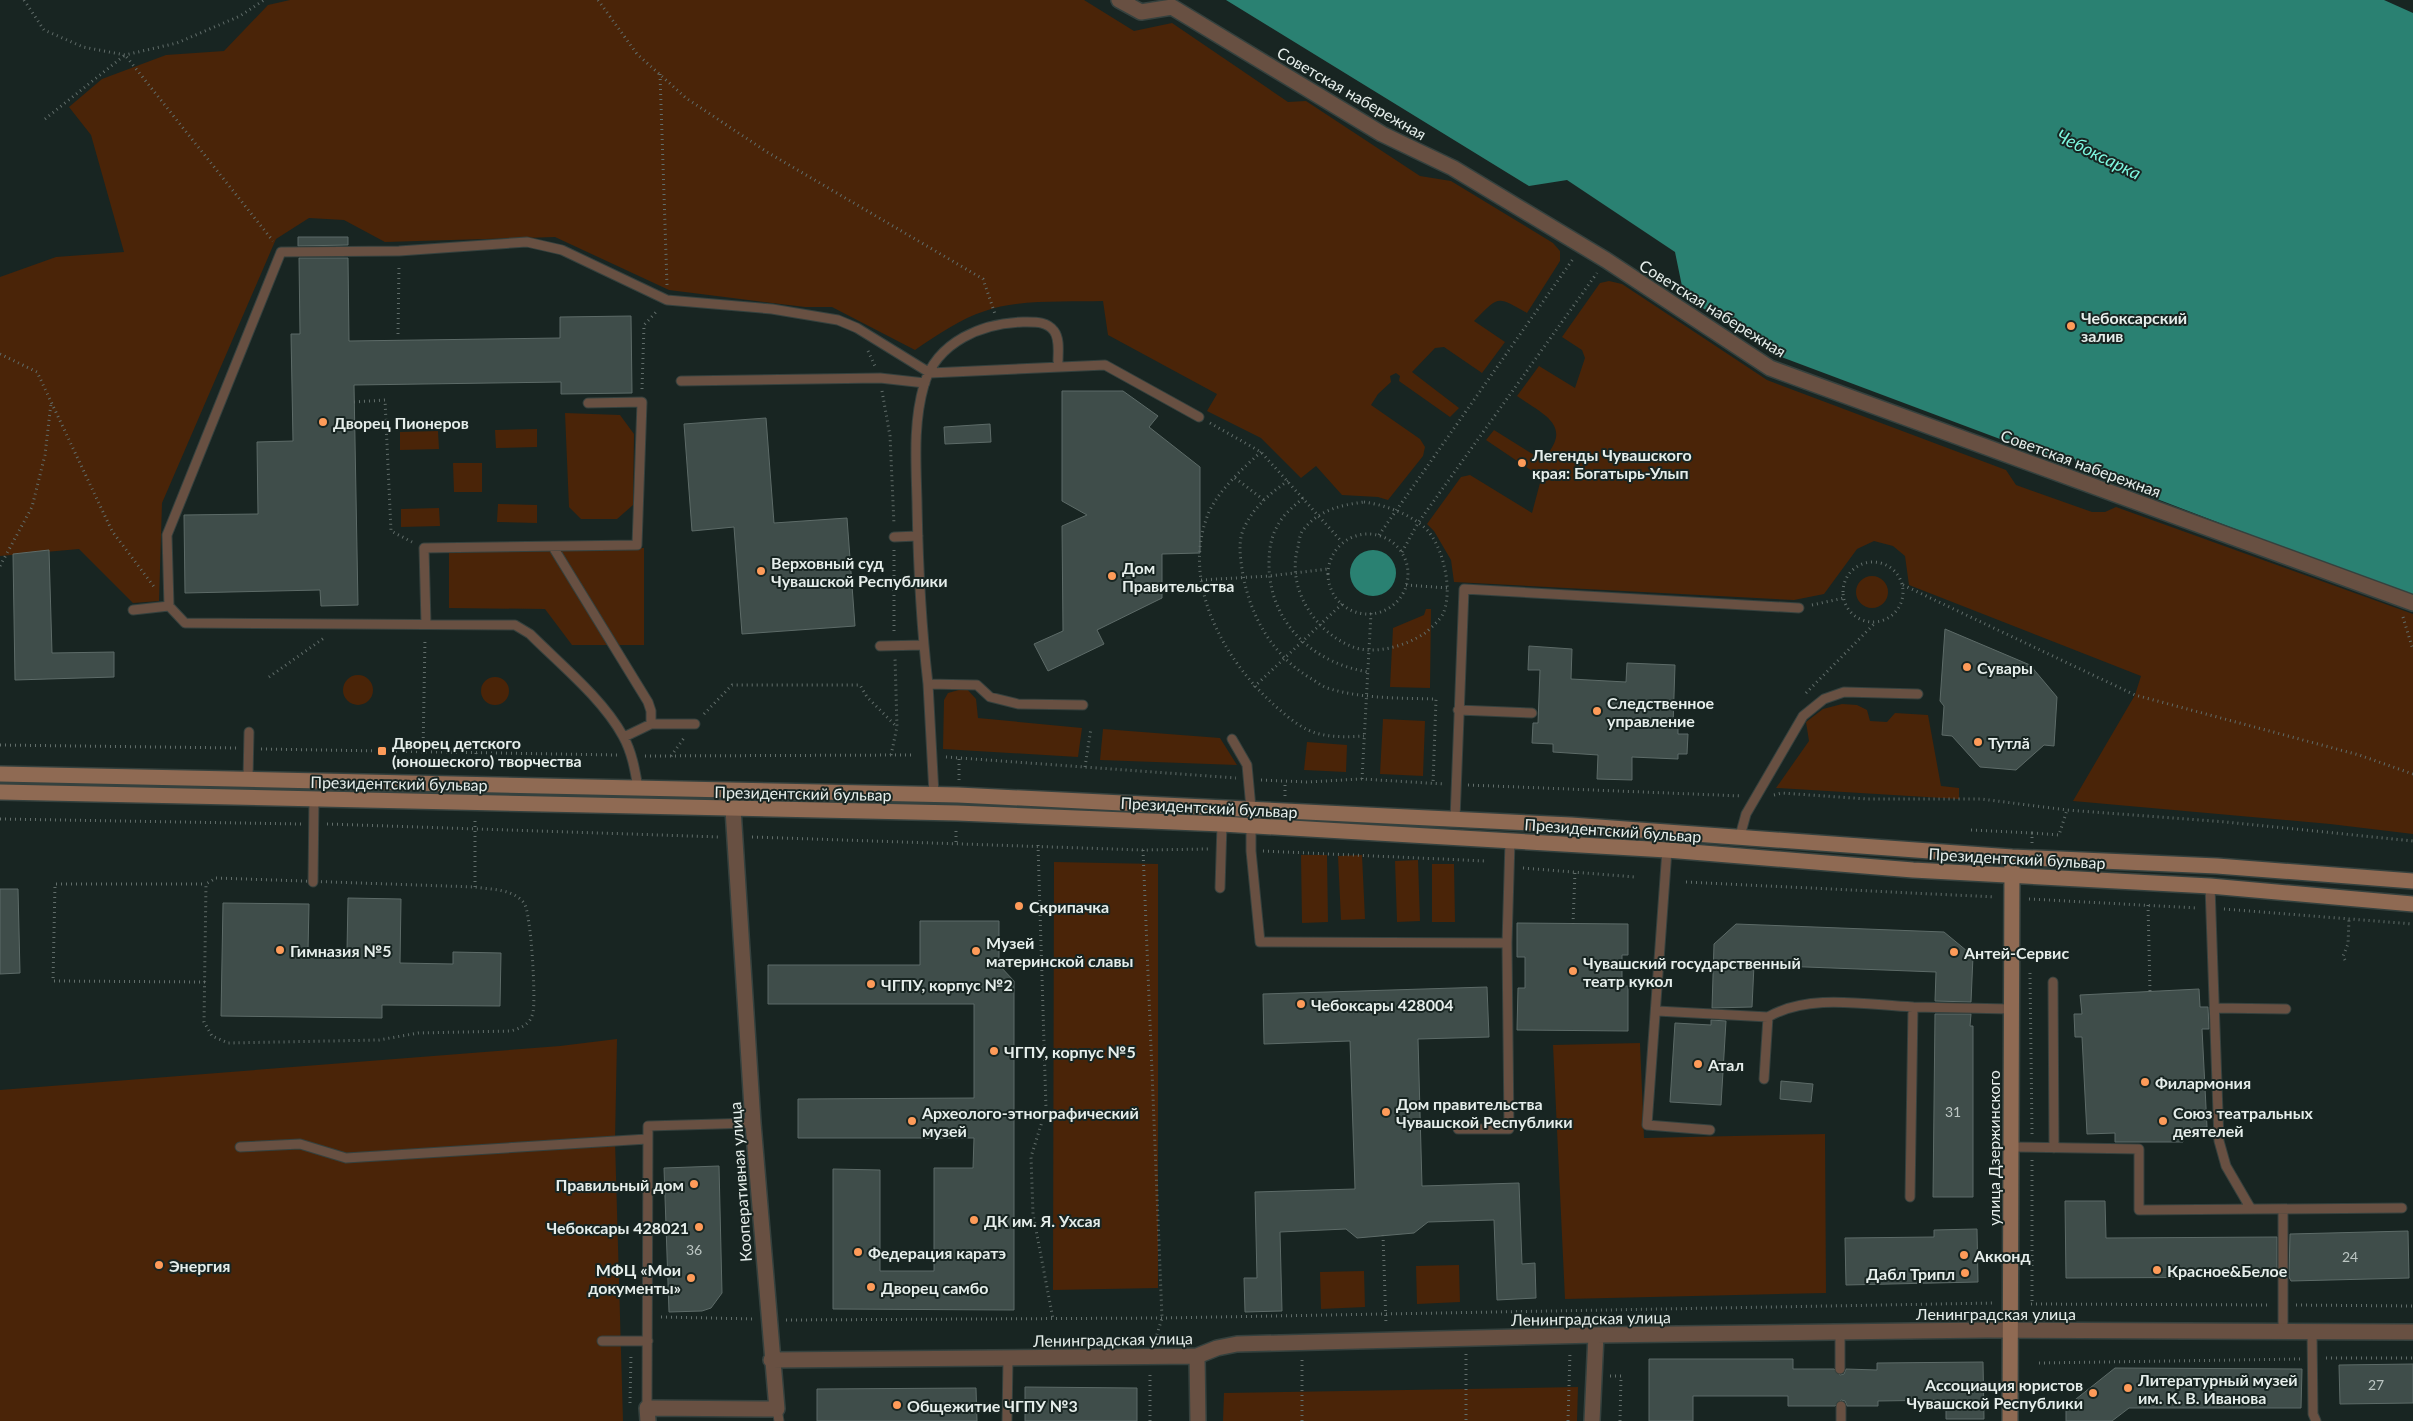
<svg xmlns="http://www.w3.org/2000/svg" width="2413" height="1421" font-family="Lato,sans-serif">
<rect width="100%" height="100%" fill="#182522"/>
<!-- green -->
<path fill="#4a2408" d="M290,0H1084L1134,31L1172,23L1288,102L1306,101L1420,176L1451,181L1553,243L1560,251V261L1527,313C1496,295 1499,296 1474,321L1505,342L1482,373L1444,347L1435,348L1412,372L1459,408L1450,417L1399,381L1400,376L1396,373L1390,376L1391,382L1378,394L1371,405L1420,439L1425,447L1423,456L1388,500L1378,497L1342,495L1316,466L1301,478L1261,438L1207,411L1217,394L1108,335L1103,301C1068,302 1017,299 985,311C960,319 937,335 915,350L832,307H805L669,290L555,237L385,242L344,220L309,218L276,239L162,503L159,601L133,603L79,549L0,556V277L56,257L124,252L91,135L69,107L102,79L166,55L224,51L268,5Z
M1609,281L1622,284L1767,380L2006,470L2016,485L2092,512H2105L2116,507L2413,614V834L2330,824L2073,801L2135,695L2141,676L1909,585L1905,556L1893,546L1874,541L1857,549L1824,594L1794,600L1454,582L1451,560L1434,531L1427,524L1461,477L1470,475L1532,513L1540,483L1545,481L1547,475L1540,470L1535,473L1486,440L1494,430L1542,460C1575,426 1544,415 1517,396L1539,366L1575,388L1585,358L1582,350L1562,337L1600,283Z
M565,413L620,415L634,434L633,505L617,519H581L569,507Z
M537,429V447L496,448L495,430Z
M438,431L439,449L400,450V432Z
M453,463H482V492H454Z
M498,504L537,505V523L497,522Z
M439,508L440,526L401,527V509Z
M449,548H644V645H572L545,609L449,608Z
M1856 592a16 16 0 1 1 32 0a16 16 0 1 1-32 0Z
M1426,609H1431L1430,688L1390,687L1393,628L1424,615Z
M343 690a15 15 0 1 1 30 0a15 15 0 1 1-30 0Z
M481 691a14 14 0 1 1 28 0a14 14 0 1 1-28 0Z
M966,688L976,699L978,718L1082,728L1078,757L943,749L944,700L948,693Z
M1842,704L1857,705L1867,710L1870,721L1887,722L1895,713L1928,715L1941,786L1959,788V799L1776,788L1809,741L1806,722L1823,709Z
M1383,719L1425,721L1423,776L1380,774Z
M1103,729L1220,738L1237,765L1100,760Z
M1307,742L1347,745L1346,772L1304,770Z
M1301,855H1327L1328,922L1302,923Z
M1362,855L1365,919L1341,920L1338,856Z
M1418,860L1420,921L1397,922L1395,861Z
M1054,862L1158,864V1288L1053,1290Z
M1432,864H1454L1455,922H1432Z
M617,1039L615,1141L623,1421H0V1090L560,1046Z
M1640,1043L1644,1138L1825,1134L1826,1293L1565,1299L1553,1045Z
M1459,1265L1460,1302L1417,1304L1416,1266Z
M1364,1271L1365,1307L1321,1309L1320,1272Z
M1578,1387L1577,1421H1223L1224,1393Z"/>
<!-- water -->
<path fill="#2a8172" d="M1226,0H2384L2413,13V597L2076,468L2075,459L2052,449L2045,456L1776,355L1684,296L1675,252L1567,180L1529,186Z
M1350 573a23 23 0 1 1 46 0a23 23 0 1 1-46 0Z"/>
<!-- building -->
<path fill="#3f4d4a" stroke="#5d6b68" d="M298,237H348V245L298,246Z
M299,258H348L349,341L560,338V317L631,316L632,393L561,394V382L354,385L358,605L321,606L320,590L185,593L184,515L258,514L257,442L293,441L291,334H300Z
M1062,391H1123L1158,416L1149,427L1200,467V553L1162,554V598L1097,630L1104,644L1048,671L1034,644L1063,631L1062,526L1087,515L1062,501Z
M766,418L774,523L847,518L855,626L742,634L734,527L692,531L684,424Z
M990,424L991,442L945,444L944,427Z
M49,550L52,653L114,652V677L15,680L13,554Z
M1945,629L2030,665L2057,697L2054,746L2044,745L2016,770L1980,767L1952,736L1942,735L1944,706L1940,701Z
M1529,646L1572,649L1571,679L1626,682L1627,663L1675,665L1673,726H1678V734H1688L1687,754H1678V759L1632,757V780L1597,779L1598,755L1553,752V744L1532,743L1533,723H1538L1540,670H1528Z
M0,889H18L20,973L0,974Z
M348,898L401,899L400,963L453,964V952L501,953L500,1006L382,1005V1018L221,1016L223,903L309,904L308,951H347Z
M920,921H999V965L1014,981V1310L833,1309V1169L880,1170V1271H934V1168H973L974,1138H798V1099L974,1098V1004H768V965H920Z
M1517,923L1628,924V955H1622V986H1628V1031L1517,1030L1518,988H1525V957H1517Z
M1736,924L1944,932L1973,956L1971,1002L1935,1001L1936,972L1754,965L1752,1007L1712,1008L1714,944Z
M1487,987L1489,1037L1418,1039L1422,1186L1519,1183L1522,1264L1535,1263L1536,1298L1497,1300L1494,1220L1428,1222L1414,1233L1357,1238L1346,1229L1280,1232L1282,1311L1245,1312L1244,1278H1257L1255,1192L1355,1189L1350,1041L1264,1044L1263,994Z
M2199,989L2200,1007H2208L2209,1029H2202L2207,1127L2182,1129L2183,1142H2115V1133L2087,1134L2082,1037H2075L2074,1014H2082L2080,995Z
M1935,1014H1971L1970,1026H1973V1197H1933Z
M1711,1020L1726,1021L1721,1105L1670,1102L1675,1023L1711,1025Z
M1781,1081L1813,1084L1811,1102L1780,1099Z
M719,1166L722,1293L711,1308L702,1311L669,1312L664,1168Z
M2065,1201H2105L2106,1238L2277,1237V1277L2066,1278Z
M1977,1229L1978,1282L1846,1285L1845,1238L1934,1237V1230Z
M2408,1231L2409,1278L2291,1281L2289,1277L2290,1234Z
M1649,1359H1793V1369H1834L1840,1375L1844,1374L1846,1369L1877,1370V1363L1983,1362L1984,1419H1946V1400L1878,1401V1406H1847L1845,1401L1841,1400L1835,1406H1788V1396H1693V1421H1649Z
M2413,1364V1403L2340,1404L2339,1365Z
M2115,1368L2302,1369L2301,1408H2129L2112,1421H2066V1407Z
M1025,1387L1137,1388V1421H1025Z
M976,1388L977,1421H817V1389Z"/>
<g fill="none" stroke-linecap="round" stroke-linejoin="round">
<!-- lane casing -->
<g stroke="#35413e" stroke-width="11">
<path id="lane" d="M681,381L880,378L925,383
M894,537L918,536
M553,547L648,702L651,711V724
M133,610L169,606
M426,624L424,548L637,545L642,402L588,403
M880,646L924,645
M928,684C921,624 918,563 917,502C916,462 913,423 924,385C937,341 983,323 1023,322C1035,322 1047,321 1054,331C1060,339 1058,352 1058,361
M1458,710L1532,713
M624,737L651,724H695
M1232,739L1247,765L1251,808
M248,778L249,732
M638,788C635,770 632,752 623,736C602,698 561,665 530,634L515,625L185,623L169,606L167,535L281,252L399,251L527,242L562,250L667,300L772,309L838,320L857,328L930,373L1105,365L1199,417
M934,794L928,684L977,685L990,697L1018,704L1083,705
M1455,819L1464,589L1799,608
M1251,826V851L1260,942L1507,943L1510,841
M1740,836L1746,814L1803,716L1824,699L1844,692L1918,694
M1667,850L1647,1125L1710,1130
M313,882L314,798
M2210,886L2219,1141L2226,1166L2251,1209
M1220,888L1222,824
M2053,982L2054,1148
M1913,1007L2011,1009
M2214,1008L2286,1009
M1657,1011L1768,1017C1810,993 1866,1005 1913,1007L1910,1197
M1764,1079L1768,1017
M1458,1129H1509L1507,943
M240,1147L300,1144L346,1158L647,1139
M2011,1147L2139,1149V1210L2402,1208
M2283,1209V1332
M1840,1332V1369
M2312,1332L2313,1414L2316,1421
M602,1341H648
M1841,1406V1421
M647,1408L648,1126L753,1123
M777,1409L779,1421
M1007,1421L1008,1358"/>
</g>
<!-- street casing -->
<g stroke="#35413e" stroke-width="18">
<path id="street" d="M1119,0L1141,12L1172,7L1382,134L1453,168L1606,260L1770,368L2413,603
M1197,1356L1198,1421
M771,1360L1197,1356L1217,1348L1237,1344L1596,1335L1986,1330L2413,1332
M648,1421L647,1408L777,1409L753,1123L733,809
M1592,1421L1596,1335"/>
</g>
<!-- secondary casing -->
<g stroke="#35413e" stroke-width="18">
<path id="secondary" d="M0,774L958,795L1571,825L2012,857L2217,866L2413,881
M0,792L957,813L1222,824L1667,850L1913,870L2210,886L2413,904
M2010,1421L2012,865"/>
</g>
<!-- path -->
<path stroke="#616d6a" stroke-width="3" stroke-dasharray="1 4" stroke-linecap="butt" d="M24,0L44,30L83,47L125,55L177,43L240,16L264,0
M598,0L637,54L686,98L767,152L983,279L995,314
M660,74L667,285
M45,119L125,55L273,241
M398,334L399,264
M868,351L875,366
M0,354L37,372L112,531L155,588
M642,389L644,325L658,310
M882,391L890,436L894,524
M354,402L385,400L391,531L412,542
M1210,423L1261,452L1342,542
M1261,452C1243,468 1219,490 1209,512C1180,580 1222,657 1272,703C1282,712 1295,724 1308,730C1325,738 1346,737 1364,736
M1235,478L1264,500
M1288,481C1270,493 1253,508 1244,528C1238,541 1240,555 1242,569C1249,614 1271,654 1310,678C1316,681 1321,686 1327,688C1362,699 1400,698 1436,699L1433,784
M1303,498C1294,506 1285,513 1279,523C1271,536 1269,549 1269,564C1269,623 1314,664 1369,672
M1364,502C1386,505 1413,515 1428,531C1444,550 1453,591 1443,614C1440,620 1430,629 1425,633C1406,646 1375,655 1353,647C1314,632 1286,587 1298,547C1299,541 1300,533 1304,529C1319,510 1341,505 1364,502Z
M1328 574a40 40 0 1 1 80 0a40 40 0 1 1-80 0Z
M1379,535L1573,259
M894,550V634
M1402,552L1418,523L1597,273
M1843 592a30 30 0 1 1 60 0a30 30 0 1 1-60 0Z
M0,566L32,507L45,455L51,403
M1201,580L1269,576L1328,569
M1406,585L1448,588
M1903,585L2135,695L2359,755L2413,774
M1812,605L1844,598
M2403,617L2413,650
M269,677L324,638
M1254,687L1342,604
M1806,693L1875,623
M704,714L732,685H860L867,697L897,727
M0,745L236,748
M261,749L617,755
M423,753L425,638
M476,753V769
M891,755L897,727L895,658
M645,756L913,755
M671,756L684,738
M946,757L1236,778
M1085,767L1091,728
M1362,779L1371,613
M959,780V758
M1261,780L1306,782L1362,779L1444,784
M1468,785L1742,796
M1774,795L1782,793L1867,799H1981L2067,810L2226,822L2413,841
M1285,796V781
M0,819L302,824
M327,824L720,837
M1971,830L2032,833V843
M2032,833L2059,835L2067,810
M752,837L1143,850L1208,849
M956,842V830
M1038,845L1046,1109L1031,1157L1033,1214L1053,1319
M1143,850L1162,1318L1155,1341
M1263,851L1486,861
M1523,868L1635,877
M216,878L475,887C491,890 512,888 524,903C531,912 536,999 533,1012C531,1024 521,1028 511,1031L418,1033L379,1040L228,1043L212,1036L204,1022L206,884Z
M1686,882L1995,897
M475,887V818
M2029,899L2197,908
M2148,905L2150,991
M2224,909L2413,924
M1573,924L1575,872
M2345,960L2343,956L2348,944L2349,919
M2030,973L2032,1134
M205,982L53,981L55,884H206
M2032,1160V1304
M1383,1235L1386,1325
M2031,1304L2270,1305
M2296,1305L2413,1306
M661,1317L755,1319
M786,1320L1162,1318L1994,1303
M1466,1354V1421
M2326,1358H2413
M2039,1363L2300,1359
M1610,1376H1621L1620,1421
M630,1403L631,1354
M1150,1421V1372
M1302,1421V1359
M1568,1421L1570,1352"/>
<!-- lane -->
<use href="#lane" stroke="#685042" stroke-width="9"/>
<!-- street -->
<use href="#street" stroke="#685042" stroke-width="15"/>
<!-- secondary -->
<use href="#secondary" stroke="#8f6a53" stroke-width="15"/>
</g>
<!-- markers -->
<g fill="#fe9b59" stroke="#182522" stroke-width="2">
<circle cx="2071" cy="326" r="5"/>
<circle cx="323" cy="422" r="5"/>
<circle cx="1522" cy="463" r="5"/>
<circle cx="761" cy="571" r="5"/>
<circle cx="1112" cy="576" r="5"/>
<circle cx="1967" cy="667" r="5"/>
<circle cx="1597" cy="711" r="5"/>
<circle cx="1978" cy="742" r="5"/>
<rect x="377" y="746" width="10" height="10" rx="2.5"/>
<circle cx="1019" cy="906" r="5"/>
<circle cx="280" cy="950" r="5"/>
<circle cx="976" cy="951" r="5"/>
<circle cx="1954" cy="952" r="5"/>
<circle cx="1573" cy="971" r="5"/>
<circle cx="871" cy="984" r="5"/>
<circle cx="1301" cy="1004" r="5"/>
<circle cx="994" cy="1051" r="5"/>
<circle cx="1698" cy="1064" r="5"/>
<circle cx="2145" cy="1082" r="5"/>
<circle cx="1386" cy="1112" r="5"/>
<circle cx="912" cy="1121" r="5"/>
<circle cx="2163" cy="1121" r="5"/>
<circle cx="694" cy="1184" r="5"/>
<circle cx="974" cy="1220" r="5"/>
<circle cx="699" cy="1227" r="5"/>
<circle cx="858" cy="1252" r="5"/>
<circle cx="1964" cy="1255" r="5"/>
<circle cx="159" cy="1265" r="5"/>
<circle cx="2157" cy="1270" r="5"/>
<circle cx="1965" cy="1273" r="5"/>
<circle cx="691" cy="1278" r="5"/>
<circle cx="871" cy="1287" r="5"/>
<circle cx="2128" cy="1388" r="5"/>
<circle cx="2093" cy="1393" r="5"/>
<circle cx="897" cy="1405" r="5"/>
</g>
<g text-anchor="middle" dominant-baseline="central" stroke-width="4" stroke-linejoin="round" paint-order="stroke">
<!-- number labels -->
<g font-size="14" fill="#bcc6c3">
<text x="1953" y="1111">31</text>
<text x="694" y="1249">36</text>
<text x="2350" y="1256">24</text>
<text x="2376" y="1384">27</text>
</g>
<!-- street labels -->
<g font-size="16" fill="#e6eeeb" stroke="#182522">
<text transform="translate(1352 93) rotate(30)">Советская набережная</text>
<text transform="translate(1713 308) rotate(32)">Советская набережная</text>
<text transform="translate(2081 463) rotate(20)">Советская набережная</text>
<text transform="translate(399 783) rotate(1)">Президентский бульвар</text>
<text transform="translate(803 793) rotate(1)">Президентский бульвар</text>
<text transform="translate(1209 807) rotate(3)">Президентский бульвар</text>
<text transform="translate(1613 830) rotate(4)">Президентский бульвар</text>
<text transform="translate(2017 858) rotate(3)">Президентский бульвар</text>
<text transform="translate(1993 1148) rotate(-90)">улица Дзержинского</text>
<text transform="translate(740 1182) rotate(-94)">Кооперативная улица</text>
<text x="1996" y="1313">Ленинградская улица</text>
<text transform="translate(1591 1318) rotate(-1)">Ленинградская улица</text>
<text transform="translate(1113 1339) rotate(-1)">Ленинградская улица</text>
</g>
<!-- poi labels -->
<g font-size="16" font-weight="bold" fill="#e6eeeb" stroke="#182522" text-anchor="start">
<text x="2081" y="317">Чебоксарский<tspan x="2081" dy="18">залив</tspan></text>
<text x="333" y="422">Дворец Пионеров</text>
<text x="1532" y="454">Легенды Чувашского<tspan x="1532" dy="18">края: Богатырь-Улып</tspan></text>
<text x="771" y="562">Верховный суд<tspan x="771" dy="18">Чувашской Республики</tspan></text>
<text x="1122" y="567">Дом<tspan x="1122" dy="18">Правительства</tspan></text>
<text x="1977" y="667">Сувары</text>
<text x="1607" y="702">Следственное<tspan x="1607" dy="18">управление</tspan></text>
<text x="392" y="742">Дворец детского<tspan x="392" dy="18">(юношеского) творчества</tspan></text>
<text x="1988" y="742">Тутлӑ</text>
<text x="1029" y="906">Скрипачка</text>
<text x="986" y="942">Музей<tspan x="986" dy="18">материнской славы</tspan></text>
<text x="290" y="950">Гимназия №5</text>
<text x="1964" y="952">Антей-Сервис</text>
<text x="1583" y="962">Чувашский государственный<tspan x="1583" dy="18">театр кукол</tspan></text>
<text x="881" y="984">ЧГПУ, корпус №2</text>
<text x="1311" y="1004">Чебоксары 428004</text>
<text x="1004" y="1051">ЧГПУ, корпус №5</text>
<text x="1708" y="1064">Атал</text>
<text x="2155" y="1082">Филармония</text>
<text x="1396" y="1103">Дом правительства<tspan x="1396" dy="18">Чувашской Республики</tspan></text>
<text x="922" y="1112">Археолого-этнографический<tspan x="922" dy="18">музей</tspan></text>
<text x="2173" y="1112">Союз театральных<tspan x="2173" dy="18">деятелей</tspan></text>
<text x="684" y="1184" text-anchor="end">Правильный дом</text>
<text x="984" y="1220">ДК им. Я. Ухсая</text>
<text x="689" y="1227" text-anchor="end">Чебоксары 428021</text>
<text x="868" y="1252">Федерация каратэ</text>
<text x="1974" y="1255">Акконд</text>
<text x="169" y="1265">Энергия</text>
<text x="681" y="1269" text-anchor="end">МФЦ «Мои<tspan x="681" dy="18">документы»</tspan></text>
<text x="2167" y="1270">Красное&amp;Белое</text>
<text x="1955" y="1273" text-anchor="end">Дабл Трипл</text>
<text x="881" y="1287">Дворец самбо</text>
<text x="2138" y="1379">Литературный музей<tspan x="2138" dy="18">им. К. В. Иванова</tspan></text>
<text x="2083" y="1384" text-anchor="end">Ассоциация юристов<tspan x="2083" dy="18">Чувашской Республики</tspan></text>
<text x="907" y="1405">Общежитие ЧГПУ №3</text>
</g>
<!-- water labels -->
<g font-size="18" font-style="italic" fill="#7ef7df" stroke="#182522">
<text transform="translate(2099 154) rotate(26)">Чебоксарка</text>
</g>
</g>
</svg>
